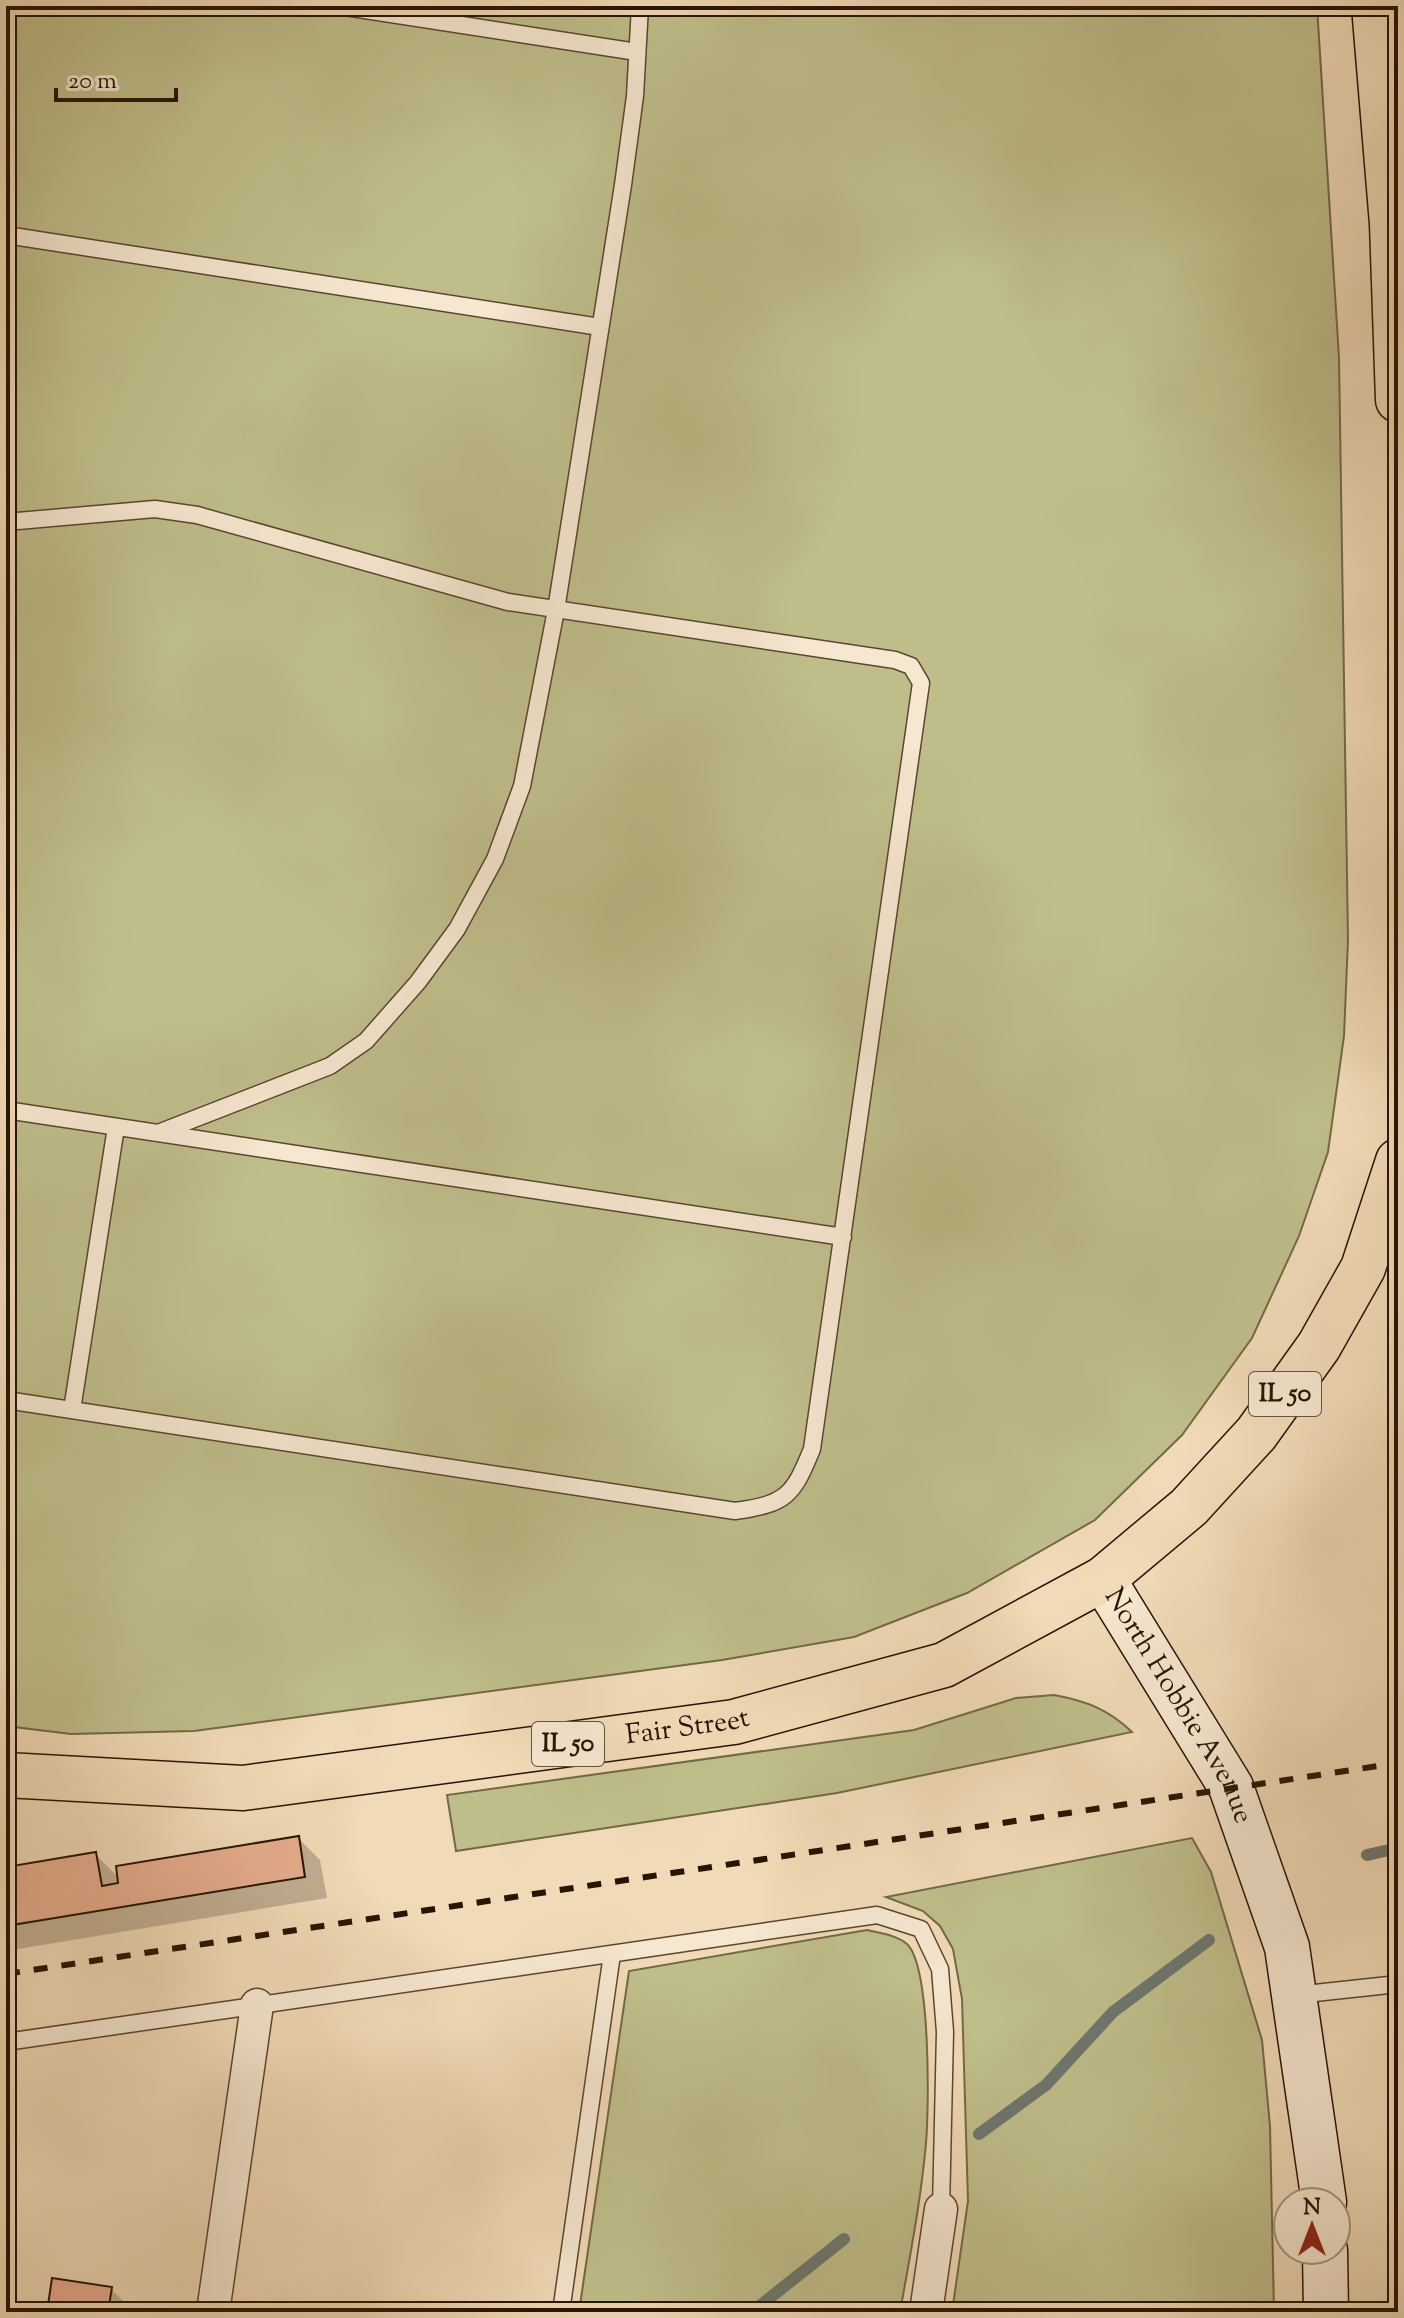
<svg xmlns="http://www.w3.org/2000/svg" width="1404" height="2318" font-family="'Sorts Mill Goudy',serif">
<rect width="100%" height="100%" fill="#f1dab7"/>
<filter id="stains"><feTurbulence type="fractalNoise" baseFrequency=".0025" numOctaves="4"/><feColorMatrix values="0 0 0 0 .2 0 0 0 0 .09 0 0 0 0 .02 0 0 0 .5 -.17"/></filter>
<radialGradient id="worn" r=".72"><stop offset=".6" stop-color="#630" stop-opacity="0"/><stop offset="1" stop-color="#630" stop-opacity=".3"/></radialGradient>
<!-- green -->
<path fill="#bfbe8b" stroke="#736946" stroke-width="2" d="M6,6H1317L1339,358L1348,940L1344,1036L1328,1152L1299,1236L1252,1338L1182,1435L1095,1520L967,1593L854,1637L722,1660L194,1731L71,1734L6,1726Z
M1054,1695C1086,1701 1108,1709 1132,1732L837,1793L456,1851L447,1795L914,1730L1016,1698Z
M1192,1838L1211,1872L1262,2040L1270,2126L1274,2312H952L968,2201L962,1999L953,1949L940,1926L923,1911L886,1897Z
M867,1930C879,1933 897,1935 907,1944C931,1967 929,2107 926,2143C921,2200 910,2256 900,2312H579L629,1971Z"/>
<!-- shadow -->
<path fill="#0003" d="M298,1838L320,1860L327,1898L6,1951V1869L96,1855L119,1878Z
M111,2289L126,2304L125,2312H49Z"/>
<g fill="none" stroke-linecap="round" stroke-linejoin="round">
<!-- stream -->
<path stroke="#6e776f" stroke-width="12" d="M1367,1855L1398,1848
M979,2134L1046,2085L1113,2012L1209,1940
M752,2312L844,2239"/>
</g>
<!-- building -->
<path fill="#e6ad8e" stroke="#271402" stroke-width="2" d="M299,1836L305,1877L6,1926V1867L96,1852L102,1886L118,1883L116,1866Z
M52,2278L112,2287L108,2312H47Z"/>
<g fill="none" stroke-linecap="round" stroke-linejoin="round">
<!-- lane casing -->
<g stroke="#5a462f" stroke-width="19">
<path id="lane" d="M339,6L637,52
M6,235L600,327
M6,522L155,509L197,515L508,602L895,660L911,666L921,683L812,1449C793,1496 786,1504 735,1511L6,1400
M6,1110L843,1237
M158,1133L330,1066L366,1041L418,982L457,929L495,859L522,786L556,610L623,185L635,96L640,6
M72,1410L116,1127
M1296,1995L1398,1984
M6,2042L877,1915L921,1929L940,1969L945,2032L941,2209
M561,2312L612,1954"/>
</g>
<!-- street casing -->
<g stroke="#5a462f" stroke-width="35">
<path id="street" d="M213,2312L257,2005
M926,2312L941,2209"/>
</g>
<!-- secondary casing -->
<g stroke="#271402" stroke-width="47">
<g id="secondary">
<path id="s1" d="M1103,1579L1231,1787L1287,1947L1324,2202"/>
<path d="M1325,2250L1326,2312"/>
</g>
</g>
<!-- primary casing -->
<g stroke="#271402" stroke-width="47">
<g id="primary">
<path d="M1374,6L1392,224L1398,400"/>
<path id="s2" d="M6,1775L243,1788L734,1722L944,1665L1103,1579L1189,1507L1256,1434L1319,1346L1363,1268L1398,1161"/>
</g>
</g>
<!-- lane -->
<use href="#lane" stroke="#f6e7d0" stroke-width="16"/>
<!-- street -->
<use href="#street" stroke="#f6e7d0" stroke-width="32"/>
<!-- secondary -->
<use href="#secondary" stroke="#f6e7d0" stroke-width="44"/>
<!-- primary -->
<use href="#primary" stroke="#f1dab7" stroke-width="44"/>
<!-- rail -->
<path stroke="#271402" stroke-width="6" stroke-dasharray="14 14" stroke-linecap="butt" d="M6,1974L1398,1763"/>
</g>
<g text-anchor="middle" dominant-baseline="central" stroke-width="6" stroke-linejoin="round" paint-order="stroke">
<!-- shield labels -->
<g fill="#f6e7d0" stroke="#655340" stroke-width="2">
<rect x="1249" y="1372" width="72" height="44" rx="6"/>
<rect x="532" y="1722" width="72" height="44" rx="6"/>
</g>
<g font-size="26" font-weight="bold" fill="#271402">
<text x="1285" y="1394">IL 50</text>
<text x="568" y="1744">IL 50</text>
</g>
<!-- street labels -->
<g font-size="28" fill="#271402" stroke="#f6e7d0">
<text stroke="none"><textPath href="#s1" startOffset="148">North Hobbie Avenue</textPath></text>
<text stroke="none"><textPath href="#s2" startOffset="686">Fair Street</textPath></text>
</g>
</g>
<!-- margin -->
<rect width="1404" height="2318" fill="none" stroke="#f1dab7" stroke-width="32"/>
<rect x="8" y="8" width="1388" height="2302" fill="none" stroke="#271402" stroke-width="4"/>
<rect x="16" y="16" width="1372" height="2286" fill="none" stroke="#271402" stroke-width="2"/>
<!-- north arrow -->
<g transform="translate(1312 2226)"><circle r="38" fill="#f6e7d0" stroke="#a3937e" stroke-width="2"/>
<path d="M0-6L14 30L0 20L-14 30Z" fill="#8f2418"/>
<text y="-12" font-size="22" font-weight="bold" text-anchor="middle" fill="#271402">N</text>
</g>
<!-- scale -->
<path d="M56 88v12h120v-12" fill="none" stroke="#271402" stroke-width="4"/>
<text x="68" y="88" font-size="24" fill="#271402" stroke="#f6e7d0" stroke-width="6" paint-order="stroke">20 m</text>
<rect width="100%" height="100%" filter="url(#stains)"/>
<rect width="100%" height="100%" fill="url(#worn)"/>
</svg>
